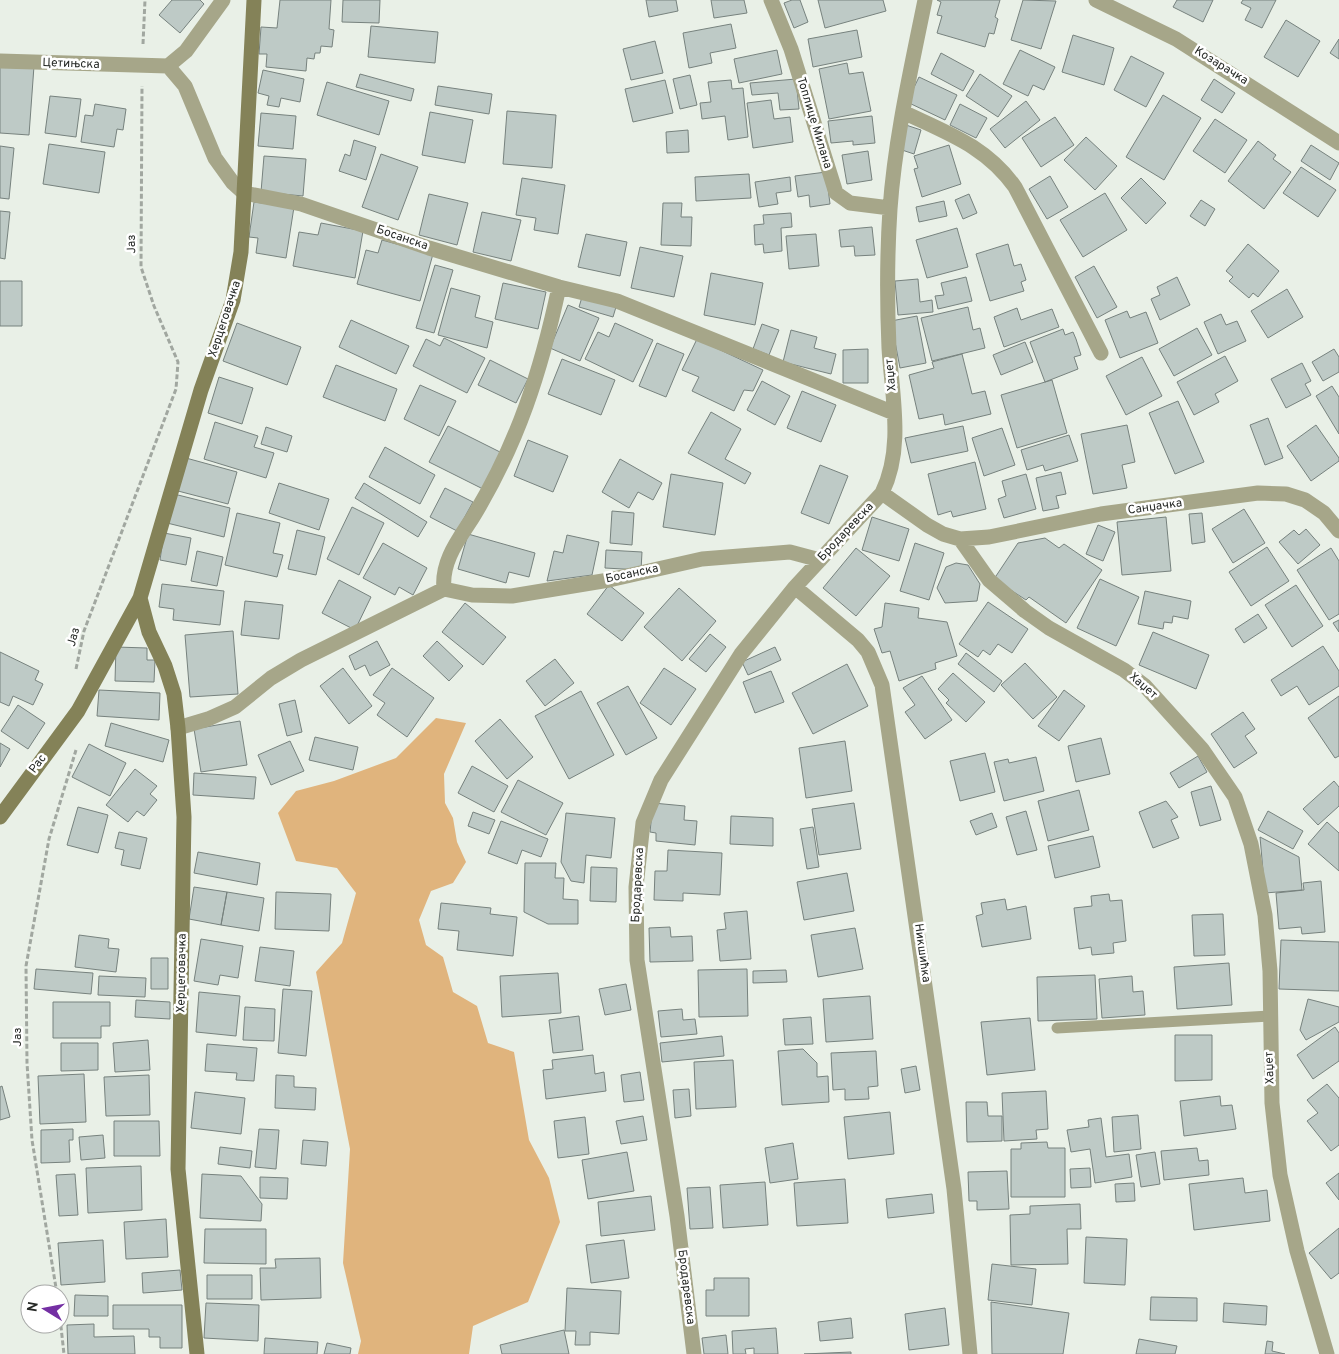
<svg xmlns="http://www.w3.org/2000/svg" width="1339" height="1354" font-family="Overpass,sans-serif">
<rect width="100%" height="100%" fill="#e9f0e7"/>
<!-- forest -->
<path fill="#e0b47d" d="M436,718L466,723L444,774L445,803L453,818L457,842L466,862L453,883L431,891L419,920L426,945L443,957L453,992L477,1006L488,1043L514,1052L529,1140L549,1178L560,1222L528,1302L473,1326L469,1354H358L361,1341L343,1263L350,1149L316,972L342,943L356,893L337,868L296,861L278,813L296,791L334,781L396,758Z"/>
<!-- building -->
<path fill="#becac6" stroke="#77827e" d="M172,0H200L204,4L180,33L159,15Z
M280,0H331L329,29L334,30L332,47L321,46L320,53H315L314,59L307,58L306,71L266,67L267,54H259L261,27L277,28Z
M343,0H380L379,23L342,22Z
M646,0H676L678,11L649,17Z
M711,0H744L747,13L714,18Z
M792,0H800L808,22L794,28L784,3Z
M818,0H883L886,11L825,28Z
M937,0H1000L995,17L998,19L994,34L989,33L985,47L937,33L942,16L937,15L941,2Z
M1023,0L1056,1L1041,49L1011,40Z
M1177,0H1213L1203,22L1173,7Z
M1243,0H1276L1262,28L1245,20L1251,8L1241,3Z
M1286,20L1320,41L1298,77L1264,57Z
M731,24L736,48L710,53L712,63L689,68L683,33Z
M371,26L438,32L435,63L368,57Z
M857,30L862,57L813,67L808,39Z
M1073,35L1114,48L1104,85L1062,72Z
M1339,39V59L1330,53Z
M655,41L663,73L631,80L623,49Z
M777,50L782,74L739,83L734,59Z
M1020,50L1055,67L1044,90L1033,85L1028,96L1003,84Z
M941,53L974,71L963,91L931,74Z
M1131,56L1164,73L1146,107L1114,90Z
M0,63L34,66L29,135L0,133Z
M847,63L849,74L863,72L871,111L829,119L819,69Z
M263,70L304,79L300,102L281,98L279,107L267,105L269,96L258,93Z
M360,74L414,89L411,101L356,87Z
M980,74L1012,96L998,117L966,96Z
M690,75L697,105L680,109L673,79Z
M919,77L957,95L945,120L907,102Z
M796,79L799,109L780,110L778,93L752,95L750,83Z
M1214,79L1235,93L1222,113L1201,100Z
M665,80L673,113L633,122L625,89Z
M731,80L732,89L743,88L748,137L728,140L725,116L702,119L700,103L711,102L708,82Z
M327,82L389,101L379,135L317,115Z
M438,86L492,94L489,114L435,105Z
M1163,95L1201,118L1164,180L1126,157Z
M50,96L81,99L76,137L45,133Z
M771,100L774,119L790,117L793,142L753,148L747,103Z
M1026,101L1040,120L1005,148L990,129Z
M95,104L126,109L123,130L117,129L114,147L81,142L85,115L93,116Z
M960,104L987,118L976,138L950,125Z
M507,111L556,115L552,168L503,164Z
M430,112L473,120L465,163L422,155Z
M261,113L296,116L293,149L258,146Z
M872,116L875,143L853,145V141L831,143L828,121Z
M1055,117L1074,145L1041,167L1022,138Z
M1215,119L1247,140L1225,173L1193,151Z
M906,125L921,130L914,154L899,149Z
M688,130L689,152L667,153L666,132Z
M1086,137L1117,166L1095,190L1064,160Z
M354,140L376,147L366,180L339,171L345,154L350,156Z
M1258,141L1276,155L1273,159L1291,172L1264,209L1228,181Z
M49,144L105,152L99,193L43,184Z
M949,145L961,184L922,197L914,169L918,168L914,156Z
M1311,145L1339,163L1330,180L1301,161Z
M0,146L14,148L9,199L0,198Z
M868,151L872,180L847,184L842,155Z
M381,154L418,167L398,220L362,207Z
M264,156L306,159L303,196L261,192Z
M1301,167L1336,190L1318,217L1283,193Z
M826,172L830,204L810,207L809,195L798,197L795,176Z
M749,174L751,198L696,201L695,177Z
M1050,176L1068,207L1047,219L1029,189Z
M790,177L791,191L776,193L778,204L759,207L755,182Z
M522,178L565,185L558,234L534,230L536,218L516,215Z
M1141,178L1166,203L1146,224L1121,198Z
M1105,193L1127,230L1083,257L1060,220Z
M429,194L468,203L457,245L419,235Z
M969,194L977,213L963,219L955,200Z
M1201,200L1215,209L1205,226L1190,216Z
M944,201L947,216L919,222L916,207Z
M254,202L294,207L286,258L256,253L258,238L249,237Z
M663,203H682L681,217H692L691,246L661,245Z
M0,211L10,212L5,259L0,258Z
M482,212L521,220L511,261L473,252Z
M791,213L792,227L781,228L782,251L764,253L763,244L755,245L754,225L764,224L763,215Z
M321,223L363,231L355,278L293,266L299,232L318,235Z
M872,227L875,255L855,256L854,246L841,247L839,230Z
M957,228L968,267L927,278L916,240Z
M586,234L627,242L620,276L578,267Z
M816,234L819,266L789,269L786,236Z
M382,240L433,254L420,301L357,284L366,250L378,253Z
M1008,244L1014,266L1021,264L1026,280L1021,282L1024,291L990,301L976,254Z
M1248,244L1279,271L1258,297L1253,293L1249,298L1229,281L1233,277L1226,271Z
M640,247L683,256L674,297L631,288Z
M435,265L453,270L434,333L416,328Z
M1094,266L1117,307L1097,318L1075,277Z
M711,273L763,283L755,325L704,315Z
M966,277L972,301L938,309L935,296L944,295L941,283Z
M1177,277L1190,305L1160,320L1151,299L1160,295L1157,287Z
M918,279L920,302L932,300L933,312L898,315L895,281Z
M0,281H22V326H0Z
M503,283L546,292L538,329L495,319Z
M451,288L480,296L475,317L493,322L487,348L438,335Z
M1287,289L1303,317L1268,338L1251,311Z
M582,297L616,307L613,317L579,307Z
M568,305L599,318L580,361L550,348Z
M968,307L973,330L980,328L985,348L932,361L921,318Z
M1017,308L1021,320L1052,309L1059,327L1004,347L994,317Z
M1127,311L1130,318L1146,312L1158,343L1120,358L1105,320Z
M1221,314L1226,325L1237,321L1246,341L1218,354L1204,322Z
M917,316L926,363L900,368L891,321Z
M351,320L409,346L396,374L339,347Z
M237,323L301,347L287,385L223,361Z
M615,323L653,340L633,382L585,359L598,332L609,337Z
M762,324L779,330L769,355L753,349Z
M1197,328L1212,355L1174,376L1159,349Z
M1063,329L1065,335L1073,332L1076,339L1081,355L1074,357L1078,369L1045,382L1030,342Z
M791,330L817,337L814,348L836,354L831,374L783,362Z
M444,338L485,358L467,393L413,366L426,339L440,346Z
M697,339L763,370L753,391L744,390L734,411L692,391L699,377L682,370Z
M1025,342L1033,362L1001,375L993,355Z
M657,343L684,354L666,397L639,386Z
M868,349V383H843V350Z
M1334,349L1339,357V372L1323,381L1312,362Z
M962,354L972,394L985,391L991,414L945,425L943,414L919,419L909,375L934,368L932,362Z
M1225,356L1238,381L1215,394L1219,402L1194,415L1177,382Z
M1142,357L1162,396L1126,415L1106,376Z
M562,359L615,380L601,415L548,394Z
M490,360L528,379L516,403L478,385Z
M1302,363L1311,381L1305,384L1311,395L1286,408L1271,379Z
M336,365L397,389L385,421L323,397Z
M219,377L253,388L242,424L208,413Z
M1052,380L1067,433L1017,448L1001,395Z
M762,381L790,396L775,425L747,410Z
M420,385L456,401L439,436L404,419Z
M1332,386L1339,397V434L1316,396Z
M802,391L836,405L821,442L787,428Z
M1178,401L1204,462L1175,474L1149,413Z
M711,412L741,429L725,459L751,473L745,484L688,453Z
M1268,418L1283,458L1265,465L1250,425Z
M215,422L258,436L254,447L274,453L266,478L204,459Z
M1127,425L1135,462L1122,465L1127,488L1093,494L1081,434Z
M1316,425L1339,458V461L1311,481L1287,446Z
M448,426L504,454L485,490L429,462Z
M963,426L968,451L911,463L905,438Z
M266,427L292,436L287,452L261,444Z
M1002,428L1015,465L984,476L972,438Z
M1069,435L1078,461L1045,471L1043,465L1027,470L1021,450Z
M528,440L568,456L553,492L514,476Z
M385,447L435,475L420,504L369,477Z
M186,458L237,472L228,504L178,491Z
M620,459L662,483L653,500L638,492L629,508L602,492Z
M975,462L986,509L953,517L951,511L938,515L928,474Z
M820,465L848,476L829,524L801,513Z
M1061,472L1066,494L1056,496L1059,508L1043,511L1036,478Z
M671,474L723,483L715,535L663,527Z
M1026,474L1036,509L1004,518L998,499L1006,496L1002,481Z
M279,483L329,499L319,530L269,513Z
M364,483L427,522L418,537L355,498Z
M445,488L473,502L457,531L430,517Z
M174,494L230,508L224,537L167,523Z
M352,507L384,523L359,575L327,559Z
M1244,509L1265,543L1233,563L1212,529Z
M612,511L634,513L632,545L610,543Z
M237,513L280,523L273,553L283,555L277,577L225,565Z
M1202,513L1205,542L1192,544L1189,514Z
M872,517L909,529L899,561L862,550Z
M1166,517L1171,571L1122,575L1117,522Z
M1098,525L1115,532L1103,561L1086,554Z
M1306,529L1320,545L1298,564L1279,542L1294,530L1299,535Z
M297,530L325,537L316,575L288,569Z
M164,533L191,538L186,565L160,560Z
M468,534L535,553L529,577L509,572L506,583L458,569Z
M567,535L599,542L592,575L547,581L554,551L563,553Z
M1045,538L1059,548L1064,544L1102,570L1066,623L1029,597L1026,600L994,579L1018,543Z
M383,543L427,568L413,595L399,587L395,595L363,578Z
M915,543L944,553L929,600L900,591Z
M1267,547L1289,581L1251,606L1229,572Z
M856,548L890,576L856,616L823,588Z
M1331,548L1339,561V614L1329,620L1297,570Z
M606,550L642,552L641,570L605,568Z
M197,551L223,557L217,586L191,581Z
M956,563L968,565L980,584L977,601L945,603L937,588L946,567Z
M1100,579L1139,597L1116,646L1077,628Z
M339,580L371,597L355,630L322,613Z
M162,584L224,591L220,625L173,620L174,609L159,607Z
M609,585L644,613L622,641L587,614Z
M1296,585L1323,626L1292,647L1265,605Z
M679,588L716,621L682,661L644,627Z
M1145,591L1191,601L1188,619L1173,616L1172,623L1164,622L1163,629L1138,624Z
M245,601L283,605L279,639L241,635Z
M988,602L1028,629L1012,653L998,644L990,655L983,650L978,657L959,644Z
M465,603L506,637L483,665L442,632Z
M885,603L919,608L918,618L947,622L957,656L935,663L936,669L899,681L890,651L882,653L874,629L882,627Z
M1258,614L1267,628L1244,643L1235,629Z
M1339,620V632L1333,623Z
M233,631L238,694L190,697L185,635Z
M1153,632L1209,655L1196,689L1139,665Z
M710,634L726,647L706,672L689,659Z
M377,641L390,665L370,676L365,665L355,670L349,656Z
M437,641L463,666L449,681L423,656Z
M1323,646L1339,671V686L1309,705L1297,686L1281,696L1271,680Z
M116,647L147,648V660H155L154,682L115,681Z
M775,647L781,660L748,675L742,662Z
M0,652L39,671L35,680L43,684L33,705L13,696L9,706L0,702Z
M966,653L1002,681L994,692L958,664Z
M555,659L574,683L545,706L526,681Z
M1025,663L1057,697L1033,719L1001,685Z
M847,664L868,706L813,734L792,693Z
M343,668L372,706L349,724L320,686Z
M392,668L434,698L407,737L377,715L385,703L373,695Z
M664,668L696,689L671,725L640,703Z
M771,671L784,702L755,713L743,682Z
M953,673L985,702L966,722L946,703L949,700L938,689Z
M922,676L952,720L925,739L905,712L915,705L903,688Z
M628,686L657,738L626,755L597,703Z
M99,690L160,693L159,720L97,716Z
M1064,690L1085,706L1059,741L1038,726Z
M581,691L614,755L569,779L535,716Z
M1339,696V756L1335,758L1308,718Z
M295,700L302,732L287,736L279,704Z
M18,705L45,723L28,749L1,731Z
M1243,712L1255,729L1245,736L1257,753L1234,768L1211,734Z
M500,719L533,757L507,779L475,741Z
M240,721L247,765L201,772L194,729Z
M111,723L169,740L163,762L105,746Z
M315,737L358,747L353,770L309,760Z
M1101,738L1110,774L1076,782L1068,746Z
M290,741L304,771L271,785L258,755Z
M845,741L852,791L806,798L799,748Z
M0,743L10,749L0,767Z
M89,744L126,763L110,796L72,777Z
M985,753L995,792L960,801L950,761Z
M1198,756L1207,772L1179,788L1170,773Z
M1036,757L1044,791L1004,801L994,762L1008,759L1009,763Z
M472,766L508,786L494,812L458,793Z
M135,769L157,786L150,794L157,800L144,816L137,811L128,822L106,805Z
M194,773L256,777L254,799L193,795Z
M518,780L563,803L546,835L501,812Z
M1334,781L1339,787V806L1318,825L1303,809Z
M1211,786L1221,820L1200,826L1191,792Z
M1079,790L1089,830L1048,841L1038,801Z
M1166,801L1178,817L1171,820L1179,838L1153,848L1139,812Z
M653,803L685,806L684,820L697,821L695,845L656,841V833L650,832Z
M854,803L861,849L819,855L812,809Z
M78,807L108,815L98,853L67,845Z
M1026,811L1037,850L1017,855L1006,817Z
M1268,811L1303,831L1293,849L1258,830Z
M473,812L495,820L489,834L468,826Z
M566,813L615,818L611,858L586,855L584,883L571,881L561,862Z
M992,813L997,827L976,835L970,821Z
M731,816L773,818V846L730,844Z
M501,821L548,839L541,857L522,850L517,864L488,853Z
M1327,822L1339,833V871L1308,844Z
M813,827L819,867L807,869L800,829Z
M119,832L147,838L140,869L121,865L124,850L115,848Z
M1093,836L1100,867L1055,878L1048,846Z
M1260,837L1299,857L1302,890L1265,893Z
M668,850L722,853L720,895L683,893V901L654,900L655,871H667Z
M198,852L260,863L257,885L194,873Z
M525,863H556L555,878H564L563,899L578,900V924H548L524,912Z
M591,867L617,868L616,902L590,901Z
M847,873L854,911L804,920L797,882Z
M1321,881L1325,932L1302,934L1301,927L1279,929L1276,893L1304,890L1303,883Z
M194,887L227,892L221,925L189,919Z
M227,892L264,898L259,931L221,925Z
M276,892L331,894L329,931L275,929Z
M1109,894L1110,901L1122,900L1126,941L1113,943L1114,953L1092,955L1091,947L1079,949L1074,908L1092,906L1091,896Z
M1005,899L1007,910L1026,906L1031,939L982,947L976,916L983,914L981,903Z
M441,903L491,908L490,914L517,917L513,956L457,950L459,931L438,929Z
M747,911L751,959L720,961L717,930L726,929L724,913Z
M1223,914L1225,955L1194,956L1192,915Z
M670,927L671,937L692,936L693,961L650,962L649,928Z
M855,928L863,969L818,977L811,935Z
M79,935L109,939L108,948L119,949L116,972L75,967Z
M201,939L243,946L238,978L220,975L218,985L194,981Z
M1281,940L1339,942V991L1279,989Z
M260,947L294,951L290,986L255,981Z
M151,958H168V989H151Z
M1229,963L1232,1005L1177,1009L1174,967Z
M36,969L93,973L91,994L34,989Z
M747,969L748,1016L699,1017L698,970Z
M786,970L787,982L753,983V971Z
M558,973L561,1013L502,1017L500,976Z
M1095,975L1097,1019L1038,1021L1037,977Z
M99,976L146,978L145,997L98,995Z
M1132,976L1133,992L1143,991L1145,1015L1102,1018L1099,979Z
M626,984L631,1010L605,1015L599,989Z
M283,989L312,991L306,1056L278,1053Z
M199,992L240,996L236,1036L196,1032Z
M870,996L873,1039L826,1042L823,999Z
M1308,999L1339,1007V1022L1306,1040L1300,1030Z
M136,1000L170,1002V1019L135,1017Z
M53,1002H110V1026H101V1038H53Z
M245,1007L275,1009L274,1041L243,1040Z
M682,1009L683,1020L695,1019L697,1034L661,1037L658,1011Z
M579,1016L583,1050L553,1053L549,1020Z
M811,1017L813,1044L785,1045L783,1019Z
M1030,1018L1035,1070L987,1075L981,1022Z
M1335,1027L1339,1033V1061L1313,1079L1297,1055Z
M1175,1035H1212V1080L1175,1081Z
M722,1036L724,1056L662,1062L660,1043Z
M148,1040L150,1070L115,1072L113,1043Z
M61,1043H98V1070L61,1071Z
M207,1044L257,1048L254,1081L236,1080L237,1073L205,1071Z
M803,1049L817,1063V1077L828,1076L829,1102L782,1105L778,1051Z
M876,1051L878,1086L868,1087L869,1099L845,1100V1089L833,1090L831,1053Z
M593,1055L595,1074L604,1072L606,1091L546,1099L543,1070L553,1069L552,1060Z
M733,1060L736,1107L696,1109L694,1062Z
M916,1066L920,1090L905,1093L901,1069Z
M640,1072L644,1100L624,1102L621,1075Z
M84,1074L86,1122L40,1124L38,1076Z
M149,1075L150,1115L106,1116L104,1077Z
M276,1075L294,1076V1087L316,1088L315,1110L275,1108Z
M1327,1084L1339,1098V1145L1331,1151L1307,1121L1318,1113L1307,1100Z
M2,1086L10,1117L0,1120V1087Z
M689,1089L691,1116L675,1118L673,1090Z
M1046,1091L1048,1129L1036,1130L1037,1139L1004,1141L1002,1093Z
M195,1092L245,1098L241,1134L191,1128Z
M1220,1096L1221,1106L1232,1105L1236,1129L1184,1136L1180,1101Z
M966,1102H987L988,1116H1002V1141L967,1142Z
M890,1112L894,1154L848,1159L844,1117Z
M1138,1115L1141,1149L1114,1152L1112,1117Z
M643,1116L647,1140L621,1144L616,1121Z
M585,1117L589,1154L558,1158L554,1121Z
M1101,1118L1106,1157L1129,1154L1132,1177L1095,1183L1090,1149L1071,1152L1067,1130L1089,1127L1088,1120Z
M114,1121H159L160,1156H114Z
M73,1129V1140H69L70,1162L41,1163V1130Z
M259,1129L279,1130L276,1169L255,1167Z
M103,1135L105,1158L81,1160L79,1137Z
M303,1140L328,1142L326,1166L301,1164Z
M1047,1142L1048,1148H1065V1197H1011V1149H1021V1143Z
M793,1143L798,1179L770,1183L765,1148Z
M220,1147L252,1151L250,1168L218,1164Z
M1197,1148L1199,1161L1208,1160L1209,1175L1164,1180L1161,1151Z
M627,1152L634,1191L588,1199L582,1160Z
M1155,1152L1160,1184L1141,1187L1136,1155Z
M141,1166L142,1210L88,1213L86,1168Z
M1090,1168L1091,1187L1071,1188L1070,1169Z
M1007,1171L1009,1209L977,1210V1201H969L968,1172Z
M1339,1173V1200L1326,1183Z
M75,1174L78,1215L59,1216L56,1175Z
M202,1174L241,1176L262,1204L261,1221L200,1218Z
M260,1177L288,1178L287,1199L260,1198Z
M1243,1178L1245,1193L1267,1190L1270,1221L1194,1230L1189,1184Z
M845,1179L848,1223L797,1226L794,1183Z
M765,1182L768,1225L723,1228L720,1185Z
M1134,1183L1135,1201L1116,1202L1115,1184Z
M710,1187L713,1228L690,1229L687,1188Z
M932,1194L934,1213L888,1218L886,1199Z
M651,1196L655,1230L601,1236L598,1202Z
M1080,1204L1081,1229H1067L1068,1264L1011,1265L1010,1215L1030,1214V1206Z
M166,1219L168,1257L126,1259L124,1222Z
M1339,1228V1273L1331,1279L1309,1253Z
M205,1229H266V1264L204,1263Z
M1086,1237L1127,1239L1125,1285L1084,1283Z
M103,1240L105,1282L61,1285L58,1243Z
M624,1240L629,1278L591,1283L586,1245Z
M320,1258L321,1298L261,1300L260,1268H276L275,1259Z
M992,1264L1036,1269L1032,1305L988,1300Z
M180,1270L182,1290L143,1293L142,1273Z
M207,1275H252V1299H207Z
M714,1278H749V1316H706V1290H714Z
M567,1288L621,1291L619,1334L590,1332V1345H575L576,1331H565Z
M75,1295L108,1296V1316H74Z
M1151,1297L1197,1298V1321L1150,1320Z
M991,1302L1069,1313L1063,1354H992Z
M206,1303L259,1305L258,1341L204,1338Z
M1224,1303L1267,1306L1266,1325L1223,1322Z
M113,1305H182V1348H160V1337H149V1329H113Z
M945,1308L949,1345L909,1350L905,1314Z
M851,1318L853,1338L820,1341L818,1322Z
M94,1324V1337L134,1336L135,1354H68L67,1325Z
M776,1328L778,1354H754V1348L745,1349L746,1354H733L732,1331Z
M564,1330L569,1354H502L500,1345Z
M726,1335L728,1354H704L702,1338Z
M265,1338L318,1342L317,1354H264Z
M1139,1339L1177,1346L1175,1354H1136Z
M1267,1341L1273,1342L1272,1351L1285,1354H1265Z
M327,1343L351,1348L350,1354H324Z
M851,1352V1354H804Z"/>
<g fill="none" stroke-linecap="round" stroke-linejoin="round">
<!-- path -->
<path stroke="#a1a7a0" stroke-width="3" stroke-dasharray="5 2.5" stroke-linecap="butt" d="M143,44L145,0
M76,669L84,631L176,389L178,362L154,306L141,267L142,86
M57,1294L32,1140L27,1063L26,966L49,839L76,750
M60,1318L64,1354"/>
<!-- lane -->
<path stroke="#a6a689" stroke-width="11" d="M1057,1028L1270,1016"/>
<!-- street -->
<path stroke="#a6a689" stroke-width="15" d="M771,0L791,49L836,193L850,203L890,208
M1096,0L1176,39L1339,143
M0,61L168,66L186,51L223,0
M168,66L185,86L215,158L233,183L244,193L301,204L429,248L559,287L617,301L894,413
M903,112C947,133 986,146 1015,187L1101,353
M882,493L927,525L943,534L960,539L989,580L1025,611L1049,628L1124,670L1145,686L1202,749L1235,797L1251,844L1265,915L1270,971L1272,1103L1280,1175L1297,1251L1327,1354
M960,539L989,537L1101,514L1258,493L1286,494L1305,500L1324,513L1339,531
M795,587L858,640L868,652L882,685L954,1189L970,1354
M444,589C441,561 459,539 473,517C518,443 541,371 559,287
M178,728L208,719L235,707L271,678L301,660L444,589L472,595L512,596L609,580L702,559L790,552L820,560
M694,1354L677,1216L637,960L636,887L643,823L661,780L741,654L795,587L882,493C904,448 892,397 889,348C887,302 887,255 890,209C895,139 911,69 925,0"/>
<!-- secondary -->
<path stroke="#848258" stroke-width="15" d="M140,598L149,632L165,666L174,694L178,728L184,817L178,1169L197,1354
M0,817L78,711L140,598L201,390L233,300L241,252L254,0"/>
</g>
<g text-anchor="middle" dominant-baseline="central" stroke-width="5" stroke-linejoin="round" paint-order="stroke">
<!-- street labels -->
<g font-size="12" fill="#252825" stroke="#fff">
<text transform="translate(71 64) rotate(2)">Цетињска</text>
<text transform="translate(1221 66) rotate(32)">Козарачка</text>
<text transform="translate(814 123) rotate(73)">Топлице Милана</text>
<text transform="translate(402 238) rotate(19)">Босанска</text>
<text transform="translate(132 244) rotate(-92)">Јаз</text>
<text transform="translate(225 319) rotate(-72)">Херцеговачка</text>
<text transform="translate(891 375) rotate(-95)">Хаџет</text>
<text transform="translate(1155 507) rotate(-8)">Санџачка</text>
<text transform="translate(846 532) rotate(-47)">Бродаревска</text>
<text transform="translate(632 574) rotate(-12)">Босанска</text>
<text transform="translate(74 637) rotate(-75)">Јаз</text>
<text transform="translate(1143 686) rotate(41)">Хаџет</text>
<text transform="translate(38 764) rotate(-53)">Рас</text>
<text transform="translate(638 885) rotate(-87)">Бродаревска</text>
<text transform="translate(922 953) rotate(82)">Никшићка</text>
<text transform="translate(182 973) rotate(-89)">Херцеговачка</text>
<text transform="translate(18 1037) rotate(-90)">Јаз</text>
<text transform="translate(1270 1068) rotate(-92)">Хаџет</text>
<text transform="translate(686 1287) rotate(83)">Бродаревска</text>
</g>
</g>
<!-- north arrow -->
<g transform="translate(45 1309) rotate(280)"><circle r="24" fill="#ffffff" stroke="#a8a9a8"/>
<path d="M0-4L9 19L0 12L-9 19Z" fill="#742fa3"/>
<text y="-8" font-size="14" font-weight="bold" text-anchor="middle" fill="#252825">N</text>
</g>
</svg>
